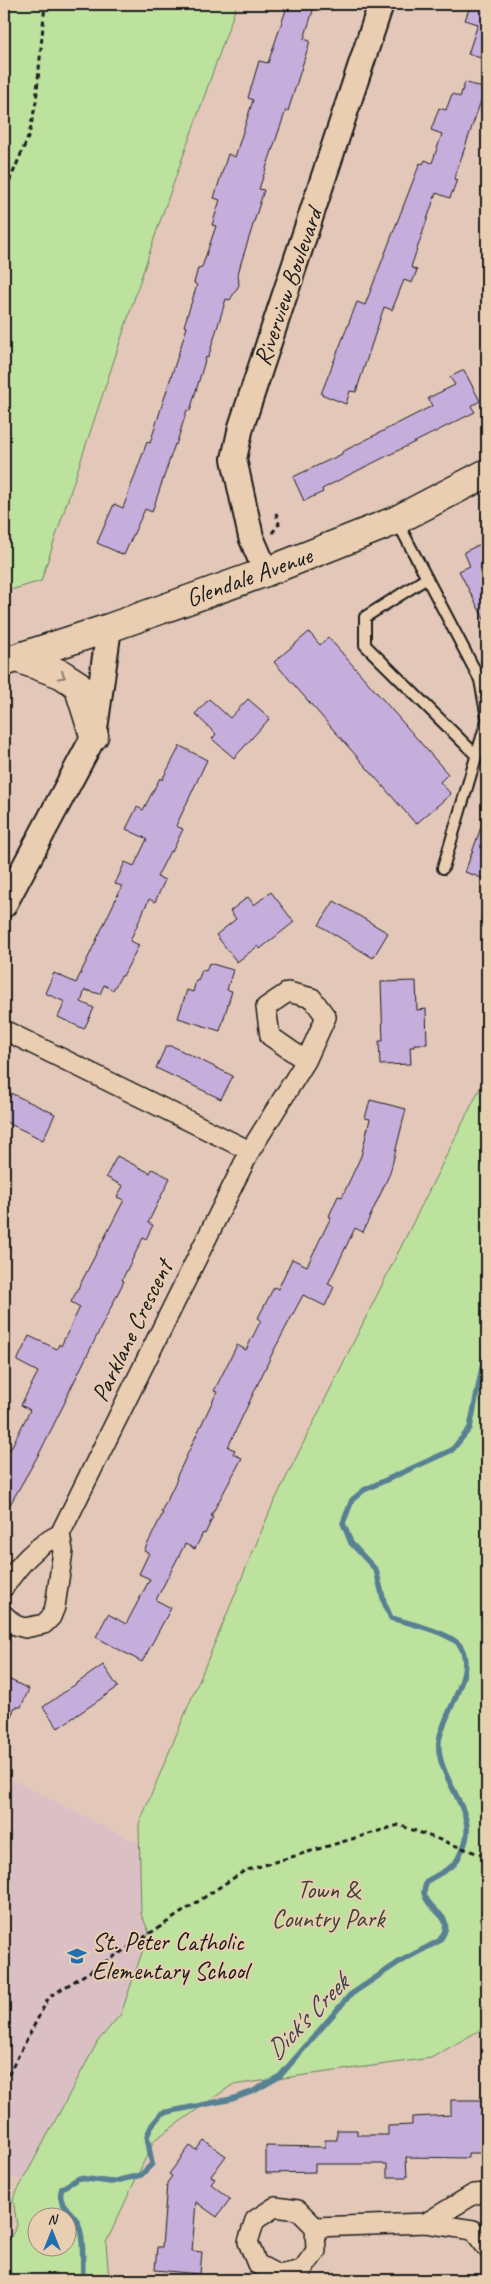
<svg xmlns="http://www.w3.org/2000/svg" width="491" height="2284" font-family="Caveat,sans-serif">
<rect width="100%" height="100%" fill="#e3c8ba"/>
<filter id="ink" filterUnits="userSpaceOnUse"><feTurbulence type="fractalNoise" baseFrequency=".02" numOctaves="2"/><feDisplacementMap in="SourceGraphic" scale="10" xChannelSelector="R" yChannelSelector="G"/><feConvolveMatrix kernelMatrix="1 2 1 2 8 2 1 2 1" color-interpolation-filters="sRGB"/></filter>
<g filter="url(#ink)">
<!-- built -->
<path fill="#dac0c4" d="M4,1775L139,1844L141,1914L150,1934V1978L24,2179L4,2178Z"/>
<!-- green -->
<path fill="#bce29e" stroke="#6c7f5d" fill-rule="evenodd" d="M4,4H237L158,227L41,581L4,592Z
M487,1074V2026L431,2058L232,2085L154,2140L106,2243L109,2280H4V2249L17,2226L13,2199L98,2041L121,2014L149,1932L141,1914L139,1824L272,1506ZM38,2216H68V2246H38Z"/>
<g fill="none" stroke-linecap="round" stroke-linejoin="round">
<!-- stream -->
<path stroke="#598093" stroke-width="5.5" d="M83,2280C82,2262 85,2237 77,2221C70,2209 56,2204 62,2188L79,2178L111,2182L141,2175L152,2164L147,2136L152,2125L162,2113L232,2099L254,2091L280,2076L350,1995L399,1962L439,1941C459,1915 428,1913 424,1893C424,1889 426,1884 427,1881C435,1876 446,1871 453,1865C457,1862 459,1856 461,1852C484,1813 435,1781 439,1741C443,1714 476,1673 461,1647C453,1633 408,1623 391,1618L384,1602L376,1570L351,1543L343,1523L352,1500L364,1490L452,1450L470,1428L487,1343"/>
</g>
<!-- building -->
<path fill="#c6aedc" stroke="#1c1c1c" d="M288,4H315L304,39L310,41L288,111L286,110L259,189L264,190L241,263L238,274L239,285L230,300L226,299L208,358L206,357L190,411L187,410L176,445L175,444L152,512L145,509L124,555L97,543L114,504L123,508L147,442L150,443L187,327L184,326L197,285L194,283L198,268L202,267L216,226L212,225L220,200L214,198L228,154L235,157L253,100L248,98L259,61L268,63Z
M471,4H487V60L468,54L478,24L465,20Z
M465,82L485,89L454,179L457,180L450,198L436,193L411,267L417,270L412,283L404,280L392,310L384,307L356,392L350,391L346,404L321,394L357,302L365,305L420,163L423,164L425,160L432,163L442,134L431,130L439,108L446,110L452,94L460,97Z
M464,370L480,401L471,406L475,412L343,478L322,489L323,492L304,501L293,477L342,454V452L432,406L428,398L455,385L450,377Z
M487,541V625L459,571L470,566L464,552Z
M309,632L320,645L328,637L448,774L440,782L451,794L416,824L274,662Z
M209,699L230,718L248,699L270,718L234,758L212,739L216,734L195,714Z
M180,746L207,760L176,826L183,829L172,852L170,851L157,877L165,880L155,902L149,899L130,941L139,945L123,976H121L113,990L104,985L100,994L85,990L81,1002L94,1008L84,1029L58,1017L65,1002L45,993L54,973L76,983L122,886L115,884L125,862L134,866L147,839L126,829L137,807L143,810L160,778L162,780Z
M485,816L487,817V880L465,872Z
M271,892L294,922L260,949L258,946L237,962L216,935L236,919L230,911L248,897L254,905Z
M334,901L388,933L373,958L319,925Z
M209,963L233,970L227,990L232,991L220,1031L178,1018L187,990L193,992L196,980L198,981L202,970L206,971Z
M416,981L417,1010L426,1009L427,1044H414V1047H410L411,1064L380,1065L379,1041H383L381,982Z
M166,1046H172L233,1076L221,1099L156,1068Z
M4,1090L55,1114L43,1140L4,1121Z
M370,1100L406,1109L390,1173L363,1232L355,1228L328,1284L334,1287L325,1306L303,1295L273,1352L228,1447L235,1450L233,1454L242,1458L211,1516L213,1517L205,1534L203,1533L195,1549L185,1544L156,1600L171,1608L142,1662L96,1637L108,1614L126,1624L150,1579L139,1574L149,1553L144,1551L163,1513L161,1512L177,1479L176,1478L217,1392L214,1391L237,1345L246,1350L261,1320L258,1318L274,1287L278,1289L292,1259L307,1266L331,1217L329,1216L338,1196L342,1197L361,1156L370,1119L365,1118Z
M117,1156L150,1173L152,1169L170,1178L148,1223L153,1225L146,1239L143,1238L122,1280L124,1281L65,1400H66L40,1452L4,1515V1446L10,1450L30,1410L21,1405L38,1372L17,1361L29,1336L57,1349L59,1344L61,1346L80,1307L71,1302L124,1200L117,1197L123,1186L106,1177Z
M103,1665L118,1687L58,1728L43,1707Z
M4,1677L29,1689L21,1707H15L4,1732Z
M451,2100H487V2139H482V2153H468V2158L406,2157L407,2177H387V2164H315V2172L266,2173V2146L325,2147V2140H337V2130H357V2135H388V2126L412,2125V2117L451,2115Z
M204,2140L226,2156L211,2176L215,2179L211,2184L230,2199L217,2217L196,2202L192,2251L202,2252L200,2274L155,2270L157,2247H162L167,2183L172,2176L169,2174L190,2146L196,2150Z"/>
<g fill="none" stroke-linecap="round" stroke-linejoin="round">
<!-- service casing -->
<g stroke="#1c1c1c" stroke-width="14">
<path id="service" d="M397,521L480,680L487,718
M427,578L365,617V645L477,756
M443,868L487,720"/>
</g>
<!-- minor casing -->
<g stroke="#1c1c1c" stroke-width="22">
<path id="minor" d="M4,1030L250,1151
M4,1587C20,1564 34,1547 60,1534L250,1151L306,1061L326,1017L312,998L288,992L266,1007L270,1036L306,1061
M4,1615L15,1625L25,1628L44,1624L51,1617L55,1607L63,1551L60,1534
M426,2223L474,2194L487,2193
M315,2227L316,2251L302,2270L278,2275L257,2264L248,2242L255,2220L275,2207L298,2210L315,2227L426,2223L473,2230L487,2248"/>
</g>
<!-- tertiary casing -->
<g stroke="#1c1c1c" stroke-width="28">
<path id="tertiary" d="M266,572L251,537L234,459L241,427L381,4
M4,905L94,736L109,628"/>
</g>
<!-- secondary casing -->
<g stroke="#1c1c1c" stroke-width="31">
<path id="secondary" d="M17,658L61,674L78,685L94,736
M4,662L109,628L266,572L397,520L487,473"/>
</g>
<!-- path -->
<path stroke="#1c1c1c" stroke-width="3" stroke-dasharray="5 4" stroke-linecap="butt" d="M4,244L6,231L7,187L29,135L36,102L45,4
M272,533L279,524L275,509
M4,2083L49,1997L134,1944L244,1871L399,1825L487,1857"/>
<!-- service -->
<use href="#service" stroke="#eaceb1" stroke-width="10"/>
<!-- minor -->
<use href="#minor" stroke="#eaceb1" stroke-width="19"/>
<!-- tertiary -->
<use href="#tertiary" stroke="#eaceb1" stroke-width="24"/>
<!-- secondary -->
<use href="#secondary" stroke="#eaceb1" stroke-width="28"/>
</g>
<!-- one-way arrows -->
<defs><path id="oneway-chevron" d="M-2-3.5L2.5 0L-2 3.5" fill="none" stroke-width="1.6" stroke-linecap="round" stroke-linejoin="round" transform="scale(1.25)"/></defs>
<use stroke="#8d7e6e" href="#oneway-chevron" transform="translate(62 676) rotate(29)"/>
</g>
<!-- icons -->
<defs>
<g id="school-bare" transform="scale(1.5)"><path d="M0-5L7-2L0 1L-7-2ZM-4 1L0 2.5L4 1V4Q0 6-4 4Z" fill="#1f6fb2" stroke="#eaceb1" stroke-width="2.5" paint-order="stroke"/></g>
</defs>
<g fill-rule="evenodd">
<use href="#school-bare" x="77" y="1956"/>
</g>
<g text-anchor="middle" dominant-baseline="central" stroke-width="4" stroke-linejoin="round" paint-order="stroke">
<!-- street labels -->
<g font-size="25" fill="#1c1c1c" stroke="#eaceb1">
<text transform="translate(288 287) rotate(-71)">Riverview Boulevard</text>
<text transform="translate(249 577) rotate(-20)">Glendale Avenue</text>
<text transform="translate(132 1331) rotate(-64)">Parklane Crescent</text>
</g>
<!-- park labels -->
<g font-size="25" fill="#3c4436" stroke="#eaceb1">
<text x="328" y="1890">Town &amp;<tspan x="328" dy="29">Country Park</tspan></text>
</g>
<!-- poi labels -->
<g font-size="25" fill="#1c1c1c" stroke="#eaceb1" text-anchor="start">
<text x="92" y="1942">St. Peter Catholic<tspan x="92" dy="29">Elementary School</tspan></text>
</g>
<!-- water labels -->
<g font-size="26" font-style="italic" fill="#36464e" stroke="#eaceb1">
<text transform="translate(307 2017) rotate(-46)">Dick's Creek</text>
</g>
</g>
<!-- margin -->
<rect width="491" height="2284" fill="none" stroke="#eaceb1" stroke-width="20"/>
<rect x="10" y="10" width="471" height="2264" fill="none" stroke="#1c1c1c" stroke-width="2" filter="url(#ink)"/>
<!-- north arrow -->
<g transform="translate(52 2232)"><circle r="24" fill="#eaceb1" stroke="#988775"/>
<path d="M0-4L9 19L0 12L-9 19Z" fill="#1f6fb2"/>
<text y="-8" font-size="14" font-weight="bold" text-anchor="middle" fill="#1c1c1c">N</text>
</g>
</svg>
